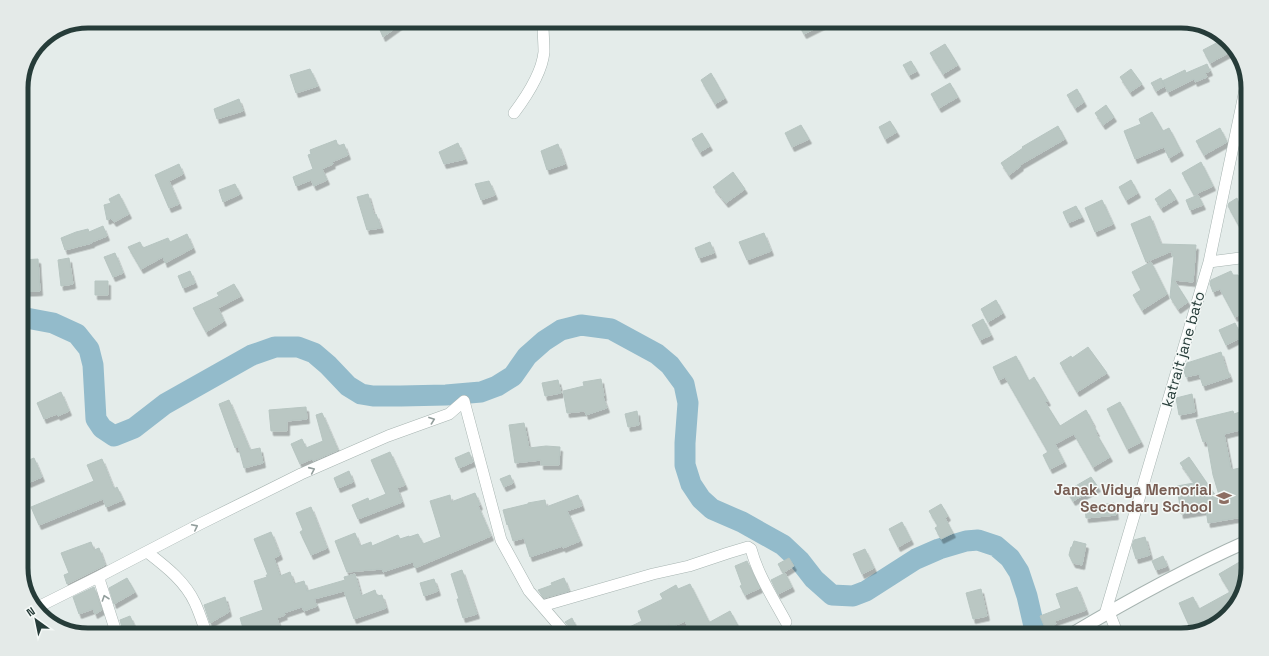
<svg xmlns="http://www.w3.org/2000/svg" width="1269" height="656" font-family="'Space Grotesk',sans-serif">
<defs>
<filter id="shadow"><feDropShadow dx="2.5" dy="4.5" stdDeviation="0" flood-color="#0004"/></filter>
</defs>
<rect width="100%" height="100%" fill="#e4ecea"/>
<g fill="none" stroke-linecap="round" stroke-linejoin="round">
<!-- river -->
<path stroke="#93bbcb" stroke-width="21" d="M21,317L53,323L77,334L89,349L93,365L96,419L102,428L114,436L134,428L165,404L252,355L275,347H298L314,353L328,365L348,386L361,394L373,396H401L446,395L481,392L497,386L513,376L527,356L544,341L561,330L581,325L611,329L657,354L670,365L684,384L688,403L685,443V465L691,484L701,499L712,509L742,522L783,545L800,561L814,579L832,595L853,596L866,591L916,559L939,549L966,541L978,540L996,546L1010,558L1019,572L1027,596L1036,635"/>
</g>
<!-- building -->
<path fill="#bac7c3" stroke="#b7c5c1" filter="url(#shadow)" d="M798,23H826L804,34Z
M401,24L383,37L378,25H384Z
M1224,39L1228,44L1232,51L1210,63L1203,50Z
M945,44L958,65L943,74L930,53Z
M911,61L917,71L909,75L903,65Z
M1207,64L1210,71L1205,73L1207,77L1195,82L1194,79L1168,92L1162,81L1185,70L1186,73Z
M310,69L318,86L296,93L290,75Z
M1131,69L1142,84L1130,92L1120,77Z
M711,73L725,98L715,104L701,80Z
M1161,78L1165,86L1156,91L1151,83Z
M950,83L958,97L939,108L931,94Z
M1077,89L1084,102L1075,108L1067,95Z
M239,99L243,111L217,119L214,109Z
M1106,105L1114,117L1103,125L1095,113Z
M1152,112L1163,131L1169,128L1181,151L1169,158L1164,147L1135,159L1124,131L1141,124L1139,119Z
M890,121L897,132L885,139L879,127Z
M801,125L809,139L792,147L785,133Z
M1058,126L1065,139L1020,165L1021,166L1009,175L1001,163L1023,148L1022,147Z
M1220,128L1227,142L1204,155L1196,141Z
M702,133L710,146L700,152L692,139Z
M336,140L338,146L344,144L348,155L332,162L333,164L322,169L327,180L314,186L311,180L296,186L293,177L313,169L308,155L311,154L310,150Z
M458,143L465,159L444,164L439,152Z
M558,144L565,164L547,170L541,151Z
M1201,162L1213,186L1194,195L1182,173Z
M179,164L183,174L169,181L179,204L169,208L155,175Z
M733,172L745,189L726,203L713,187Z
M1131,180L1138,193L1126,200L1119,187Z
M489,181L495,195L481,200L475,184Z
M235,184L240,194L223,202L219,190Z
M1170,189L1176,199L1161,208L1155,199Z
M119,194L129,214L114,222L111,218L107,220L104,205L111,203L109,199Z
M368,194L374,215L376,214L381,228L367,230L357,197Z
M1198,195L1203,205L1190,210L1186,200Z
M1237,198L1248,229V236L1245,237L1228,206L1229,203Z
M1102,200L1113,224L1095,232L1085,208Z
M1076,206L1082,217L1068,223L1063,212Z
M1150,216L1161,244L1196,245L1193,282L1174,280L1188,302L1178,309L1170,297L1174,256H1172V251L1146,262L1131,224Z
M103,226L107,236L92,242V243L65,250L61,238L76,232L88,229L89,232Z
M764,233L771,251L747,260L739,242Z
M187,234L193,248L165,263L163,257L141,269L128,247L140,242L143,248L168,238L170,242Z
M710,242L714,253L699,258L695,248Z
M115,253L123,273L113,277L104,257Z
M69,258L73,284L61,286L58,260Z
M38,259L40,291L21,292V260Z
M1151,262L1167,294L1142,310L1133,295L1141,290L1132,272Z
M190,271L195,283L183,288L178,276Z
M1231,271L1233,275H1238L1242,283L1248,279V310L1235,317L1220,289L1213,292L1210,284L1211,280Z
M95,281H108V295H95Z
M234,284L241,296L218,308L224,321L206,332L193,308L219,296L217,293Z
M996,300L1003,313L988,322L981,309Z
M983,319L991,335L980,340L972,325Z
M1235,323L1242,337L1226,345L1219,330Z
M1088,347L1107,373L1077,392L1060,363L1071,356L1072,358Z
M1221,352L1226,369H1227L1230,377L1203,386L1199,374L1186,377L1184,371L1187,363Z
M1016,356L1029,381L1034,377L1048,401L1045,402L1060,426L1086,410L1093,423H1092L1097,432L1096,433L1110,457L1093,467L1074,434L1055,444L1064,462L1050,469L1043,455L1048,452L1032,424L1005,377L999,380L993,367Z
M601,379L604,396L603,397L607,408L586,415L585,411L567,413L563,391L584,386L583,382Z
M558,380L561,393L545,396L542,383Z
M61,392L69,411L58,416L57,414L44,419L37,403Z
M1192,394L1195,412L1179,415L1176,398Z
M229,400L250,450L260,448L263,463L244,468L238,446L235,448L219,404Z
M1120,402L1141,442L1127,449L1107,409Z
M306,407L307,419L287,421V431H271L269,410Z
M1248,409V428L1224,434L1231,470L1248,466V516L1208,523L1206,510L1181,514L1177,486L1194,483L1180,463L1189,457L1222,505L1213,475L1207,441L1203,442L1196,420L1233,411L1234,414Z
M637,411L639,425L628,427L625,414Z
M322,413L338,450L313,461L312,459L300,464L291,444L302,439L306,448L323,441L316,415Z
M524,423L529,448L546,446L560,447L559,465H541V460L515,463L509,425Z
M390,452L405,485L397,488L402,502L358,519L352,505L368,498L369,501L386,494L371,460Z
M469,452L473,462L459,468L455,458Z
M34,458L42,477L28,483L21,467V463Z
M102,459L114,489L117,487L123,500L106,507L103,499L39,525L31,507L94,481L87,465Z
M349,471L353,482L338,488L334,478Z
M510,475L513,483L504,487L500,479Z
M1091,477L1098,487L1073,501L1067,491Z
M475,493L480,505L478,506L491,536L415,568L413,562L383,572L382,569L347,572L335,541L355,533L360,546L371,542L372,546L398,535L400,539L409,536V537L418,534L423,544L441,537L430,501L450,495L451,502Z
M578,495L582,506L567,511L580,541L563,548V546L530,557L524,538L513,541L508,524L507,525L503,510L528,504V503L545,500L546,507Z
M1114,503L1116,515L1086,518L1085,507Z
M941,504L948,516L945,518L953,533L941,539L935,528L938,526L929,511Z
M311,507L327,548L311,555L300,532L303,530L296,513Z
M902,522L911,540L898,547L889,529Z
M271,532L280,555L274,558L280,576L290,572L294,584L304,581L307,591L345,580L344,577L355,574L361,596L375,590L377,596L382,595L386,608L354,619L344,591L314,599L317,606L304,611L302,607L284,613L285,615L277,618L282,635H245L240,618L263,610L254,581L267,577L266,575H268L254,539Z
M1145,537L1150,555L1136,559L1132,546L1134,540Z
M1074,541L1086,544L1082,565L1073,563L1069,555L1071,547H1072Z
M91,542L94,550L99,548L105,565L67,584L64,575L69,573L61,553Z
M865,549L874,568L862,574L853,554Z
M1163,556L1167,566L1156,570L1152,561Z
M1248,557V568L1241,598L1218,624L1192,632L1179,603L1193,597L1199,609L1230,592L1219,574Z
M789,558L794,566L783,573L778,564Z
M747,561L760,588L745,595L740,586L742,585L735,566Z
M462,570L477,614L463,618L457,599H459L451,574Z
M785,573L792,587L778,594L771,580Z
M127,578L135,592L114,604L109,588Z
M564,578L569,591L544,598L538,590L552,585L551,583Z
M434,579L438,591L424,596L420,583Z
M690,584L709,622H710L730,611L743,635H691L685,621L670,628L669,624L646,635H613L642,621L638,611L663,599L660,594L676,585L678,589Z
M94,587L102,610L95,614L93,609L79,614L73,597Z
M1077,587L1086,610L1055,621L1056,624L1045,628L1040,616L1061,608L1056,594Z
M981,589L987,616L973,619L966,593Z
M225,597L229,612L210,623L204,605Z
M130,616L135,627L123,631L120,620Z
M572,618L580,635H574L572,630L565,622Z"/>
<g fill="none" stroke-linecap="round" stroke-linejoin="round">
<!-- minor casing -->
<g stroke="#a7b4b1" stroke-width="12">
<path id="minor" d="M514,113C526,97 542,73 544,52C544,43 543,33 543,24
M1209,262L1248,257
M147,552C165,566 185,581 195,603C200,614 203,624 207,635
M542,606L653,574L689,566L728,553L748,547L751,549C758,575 773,598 786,622
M36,608L100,576
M1109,612L1118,635
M1105,614L1209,262L1247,80
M117,635L100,582V576L200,524L301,474L388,436L449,414L464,401L501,540L529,591L567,635
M937,635L941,633"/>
</g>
<!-- tertiary casing -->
<g stroke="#a7b4b1" stroke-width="14">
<path id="tertiary" d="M1070,635C1127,601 1187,568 1248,541"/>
</g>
<!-- minor -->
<use href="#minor" stroke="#fff" stroke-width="11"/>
<!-- tertiary -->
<use href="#tertiary" stroke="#fff" stroke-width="12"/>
</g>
<!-- one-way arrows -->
<defs><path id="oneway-chevron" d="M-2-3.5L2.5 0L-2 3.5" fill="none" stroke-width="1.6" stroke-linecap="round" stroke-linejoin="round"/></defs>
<g stroke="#929e9c">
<use href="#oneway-chevron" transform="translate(432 420) rotate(-20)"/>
<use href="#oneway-chevron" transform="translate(312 470) rotate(-24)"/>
<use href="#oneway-chevron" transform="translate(195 527) rotate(-27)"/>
<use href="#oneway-chevron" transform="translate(105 598) rotate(-109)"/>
</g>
<!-- icons -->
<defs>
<g id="school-bare" transform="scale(1.2)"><path d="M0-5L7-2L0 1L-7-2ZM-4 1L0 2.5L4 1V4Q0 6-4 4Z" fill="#8d6e63" stroke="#f5f9f7" stroke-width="2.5" paint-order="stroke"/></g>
</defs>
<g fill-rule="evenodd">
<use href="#school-bare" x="1224" y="498"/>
</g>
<g text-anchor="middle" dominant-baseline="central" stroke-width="3" stroke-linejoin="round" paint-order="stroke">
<!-- street labels -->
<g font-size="15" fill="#263c39" stroke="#f5f9f7">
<text transform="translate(1183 349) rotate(-74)">katrait jane bato</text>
</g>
<!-- education labels -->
<g font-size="15" font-weight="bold" fill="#785e54" stroke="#f5f9f7" text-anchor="end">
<text x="1212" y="489">Janak Vidya Memorial<tspan x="1212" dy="17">Secondary School</tspan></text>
</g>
</g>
<!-- crop -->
<path d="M0 0H1269V656H0ZM88 28H1181A60 60 0 0 1 1241 88V568A60 60 0 0 1 1181 628H88A60 60 0 0 1 28 568V88A60 60 0 0 1 88 28Z" fill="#e4eae8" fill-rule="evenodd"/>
<path fill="none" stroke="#263c39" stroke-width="5" d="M88 28H1181A60 60 0 0 1 1241 88V568A60 60 0 0 1 1181 628H88A60 60 0 0 1 28 568V88A60 60 0 0 1 88 28Z"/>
<!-- north arrow -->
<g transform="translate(36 620) rotate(327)" stroke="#f5f9f7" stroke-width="3" paint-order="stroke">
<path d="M0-3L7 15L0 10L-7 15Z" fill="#263c39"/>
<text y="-6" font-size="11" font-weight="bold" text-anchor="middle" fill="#263c39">N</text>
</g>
</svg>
